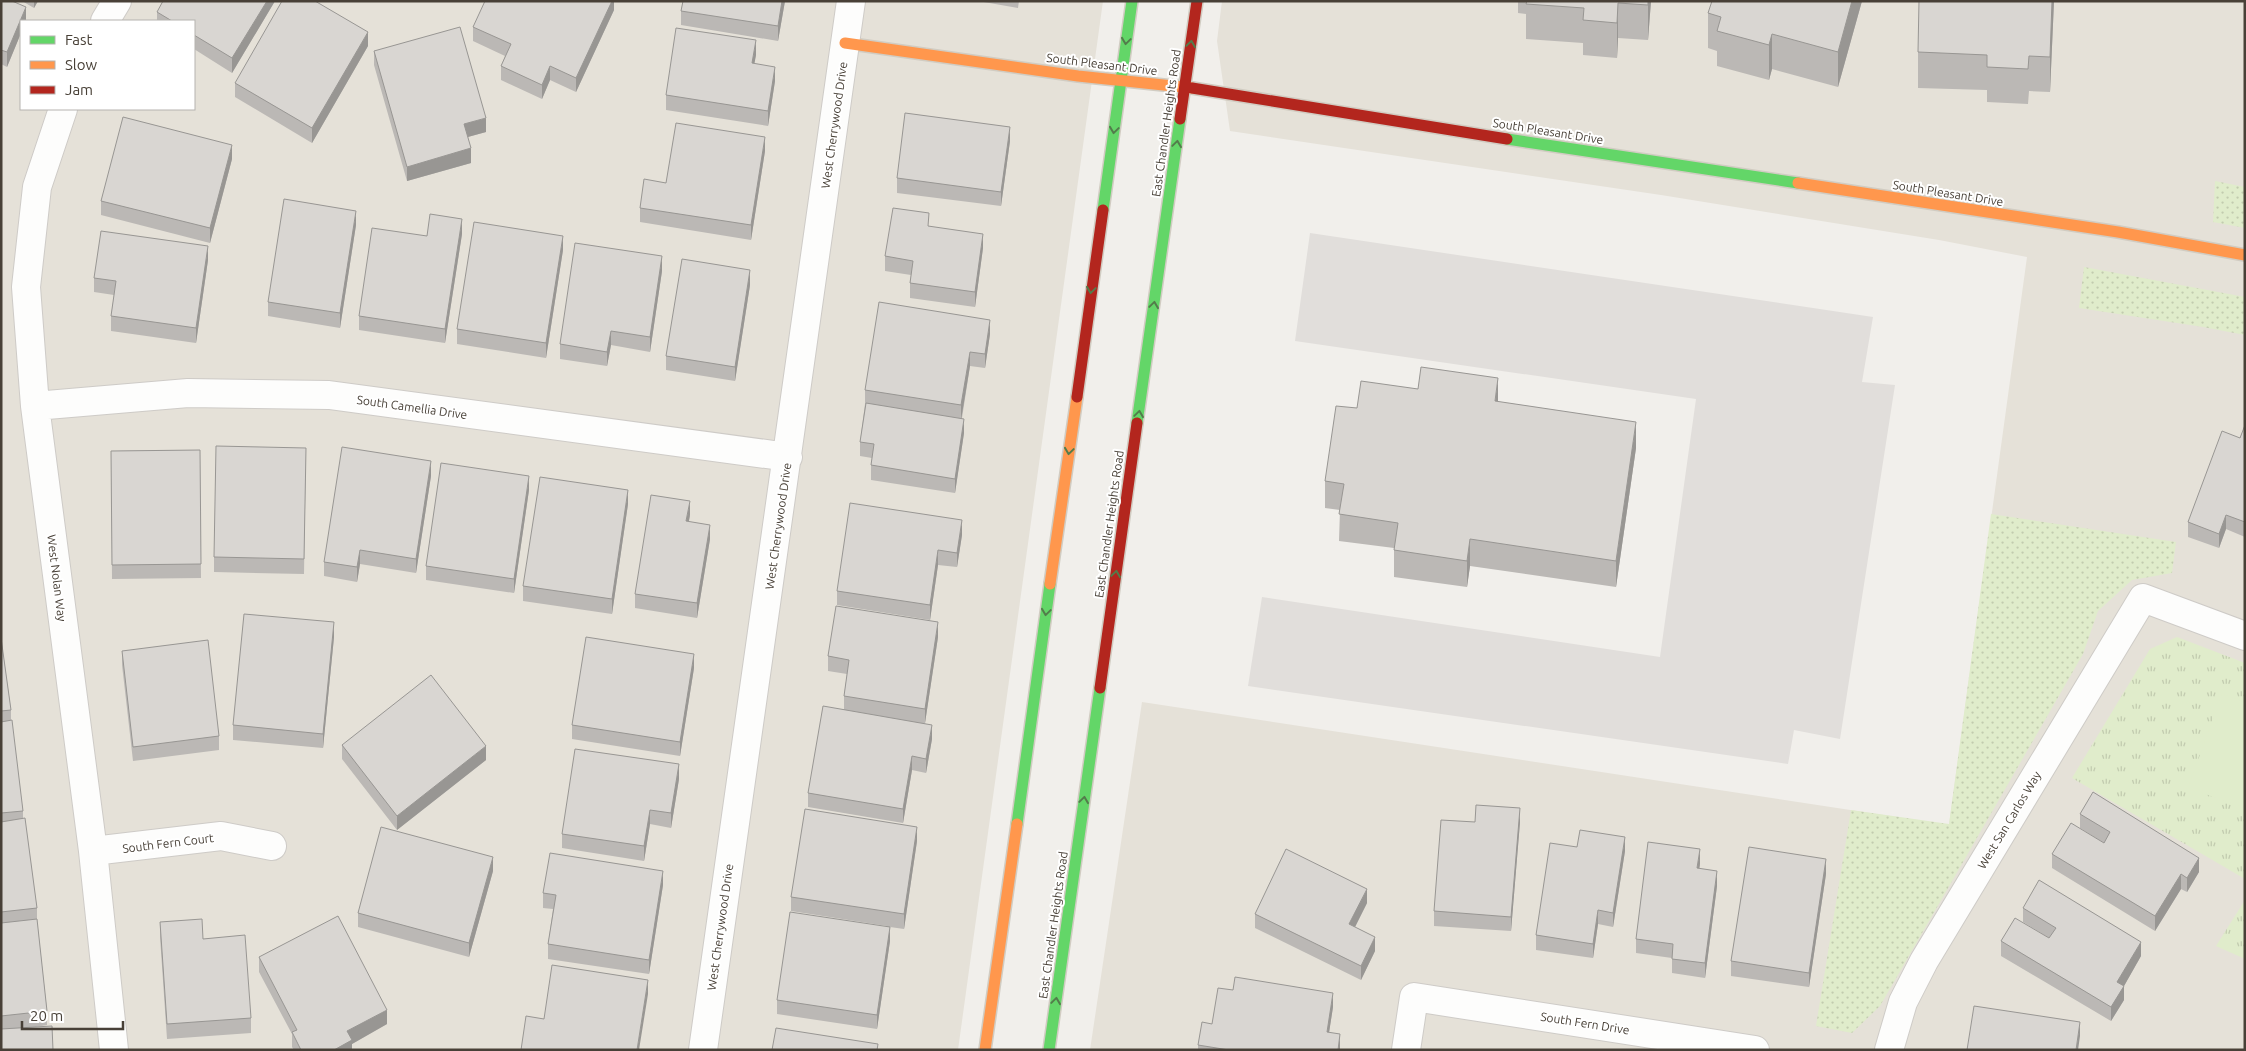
<svg xmlns="http://www.w3.org/2000/svg" width="2246" height="1051" font-family="Ubuntu,sans-serif">
<defs>
<pattern id="grass-dots" width="8" height="8" patternUnits="userSpaceOnUse" patternTransform="scale(1.25)"><rect width="8" height="8" fill="#e0eccb"/><path d="M2 2h.1M6 6h.1" fill="none" stroke="#c2cbaf" stroke-width="1.8" stroke-linecap="round"/></pattern>
<pattern id="park-tufts" width="24" height="20" patternUnits="userSpaceOnUse" patternTransform="scale(1.25)"><rect width="24" height="20" fill="#e0eccb"/><path d="M3 7l-1-3M5 7V3M7 7l1-3M15 17l-1-3M17 17v-4M19 17l1-3" fill="none" stroke="#c2cbaf"/></pattern>
</defs>
<rect width="100%" height="100%" fill="#f1efeb"/>
<!-- residential -->
<path fill="#e5e1d8" fill-rule="evenodd" d="M1,1H1103L958,1050H1ZM21,21H194V109H21Z
M1222,1H2245V1050H1090L1142,702L1949,825L2027,257L1939,240L1661,195L1230,131L1217,41Z"/>
<!-- grass -->
<path fill="url(#grass-dots)" d="M2215,181L2245,187V228L2213,222Z
M2084,267L2245,297V335L2203,327L2079,308Z
M1991,514L2176,542L2172,573L2132,580L2098,611L2083,654L1880,1006L1852,1033L1816,1026L1851,810L1949,824Z"/>
<!-- park -->
<path fill="url(#park-tufts)" d="M2177,637L2245,663V879L2072,778L2150,649Z
M2245,900V959L2216,946Z"/>
<!-- garden -->
<path fill="#e0eccb" d="M2222,694L2245,702V808L2188,788Z"/>
<!-- parking -->
<path fill="#e1dedb" d="M1310,233L1873,317L1862,382L1895,385L1840,739L1794,730L1788,764L1248,686L1262,597L1660,657L1696,399L1295,341Z"/>
<g fill="none" stroke-linecap="round" stroke-linejoin="round">
<!-- street casing -->
<g stroke="#cecbc7" stroke-width="30">
<path id="street" d="M105,21L117,1
M63,109L37,187L26,287L35,406L93,851L114,1050
M35,406L188,393L329,395L788,457
M93,851L221,836L272,846
M703,1050L851,1
M1406,1050L1414,997L1755,1050
M1889,1050L1903,1002L1924,961L2143,598L2245,636"/>
</g>
<!-- fast casing -->
<g stroke="#d1ccc2" stroke-width="14">
<path id="fast" d="M1507,139L1798,183
M1103,210L1132,1
M1137,423L1180,119
M1017,824L1050,584
M1049,1050L1100,688"/>
</g>
<!-- slow casing -->
<g stroke="#d1ccc2" stroke-width="14">
<path id="slow" d="M845,43L1078,76L1192,88
M1798,183L2118,232L2245,255
M1050,584L1077,397
M985,1050L1017,824"/>
</g>
<!-- jam casing -->
<g stroke="#d1ccc2" stroke-width="14">
<path id="jam" d="M1192,88L1507,139
M1180,119L1197,1
M1077,397L1103,210
M1100,688L1137,423"/>
</g>
<!-- street -->
<use href="#street" stroke="#fdfdfc" stroke-width="28"/>
<!-- fast -->
<use href="#fast" stroke="#63d668" stroke-width="11"/>
<!-- slow -->
<use href="#slow" stroke="#ff974d" stroke-width="11"/>
<!-- jam -->
<use href="#jam" stroke="#b3261e" stroke-width="11"/>
</g>
<!-- wall -->
<path fill="#bbb8b5" d="M1,1L26,21L7,67L1,64Z
M22,1H38L34,8Z
M275,1L232,73L194,49V21H157V12Z
M614,1V10L576,92L550,80L542,99L501,80V66L505,56L473,41V27Z
M683,1H785L778,41L681,25V11Z
M978,1H1019L1018,8Z
M1518,1H1651L1648,40L1618,38L1617,58L1583,55V43L1526,39V14L1518,13Z
M1862,1L1838,87L1772,69L1769,80L1717,66V51L1708,48V13Z
M2054,1L2050,92L2029,91L2028,104L1987,102V90L1918,88V52Z
M368,46L312,143L235,97V83Z
M374,51L486,132L468,137L471,163L407,181L374,65Z
M756,55L754,63L775,81L768,126L666,110V95Z
M1010,141L1001,206L897,193V178Z
M765,151L751,240L640,222V208L666,183Z
M232,159L210,243L101,215V201Z
M356,225L340,328L268,316V302Z
M929,226L983,248L975,307L910,298V283L911,275L885,271V256Z
M462,234L445,343L359,330V316Z
M563,250L546,358L457,344V329Z
M208,260L196,343L111,331V316L114,295L94,292V278Z
M662,271L650,352L611,345L607,366L560,359V344Z
M750,285L735,381L666,370V356Z
M990,334L985,368L970,366L962,418L964,433L955,493L871,480V465L872,458L860,456V442L865,404V390Z
M1498,402L1636,448L1616,587L1470,566L1467,587L1394,577V548L1339,541L1340,510L1325,508V481Z
M2245,425V537L2226,529L2219,548L2188,537V522L2240,438Z
M306,448L304,574L214,572V557Z
M200,450L201,578L112,579L111,451Z
M431,476L416,573L360,564L357,582L324,576V562Z
M529,490L514,593L426,580V566Z
M628,504L612,614L523,601V586Z
M690,515L689,521L710,539L697,618L635,608V594Z
M962,535L957,567L938,565L930,620L837,605V591Z
M334,637L323,748L233,740V725Z
M938,637L925,723L932,739L926,773L912,770L903,823L808,807V793L844,710V696L847,674L828,671V656Z
M1,638L11,710V720L23,811V818L37,908V920L47,1011V1025L36,1027L1,1050Z
M122,651L219,736V750L133,761L122,665Z
M694,668L680,756L572,739V725Z
M342,745L486,760L397,830L342,759Z
M679,779L671,828L650,824L644,861L562,848V834Z
M2080,814L2199,872L2187,892L2181,889L2155,931L2052,868V854L2104,843L2080,828Z
M1475,822H1520L1511,931L1434,926V911Z
M917,841L904,929L890,927V941L877,1029L777,1014V1000L887,926L791,911V897Z
M1577,847L1625,851L1613,927L1598,924L1593,958L1536,950V935Z
M1700,864L1699,869L1717,886L1705,978L1672,973V958L1636,953V939Z
M493,871L469,957L358,927V913Z
M1826,874L1809,987L1731,976V961Z
M663,885L649,974L548,959V944L553,909L543,908V893Z
M1367,903L1355,927L1375,951L1361,980L1255,928V914Z
M2023,908L2141,956L2124,986V1000L2111,1021L2001,956V941L2049,938L2023,922Z
M160,922L203,939L251,1018V1033L167,1039L160,937Z
M259,957L387,1024L352,1044V1050H294L292,1047V1034L259,972Z
M1333,1007L1329,1032L1340,1050H1198V1045Z"/>
<!-- shaded-wall -->
<path fill="#989693" d="M34,1H38L34,8Z
M267,1H275L232,73V58Z
M612,1H614V10L576,92V78Z
M782,1H785L778,41V26Z
M1648,1H1651L1648,40Z
M1852,1H1862L1838,87V52Z
M2052,1H2054L2050,92V57Z
M1618,3V38L1617,58V23Z
M26,7V21H21V33L7,67V52Z
M368,32V46L312,143V128Z
M1772,34V69L1769,80V45Z
M756,40V55L752,77V63Z
M550,66V80L542,99V85Z
M775,67V81L768,126V111Z
M486,118V132L464,138V124Z
M1010,127V141L1001,206V192Z
M765,137V151L751,240V225Z
M232,145V159L210,243V228Z
M471,148V163L407,181V167Z
M356,211V225L340,328V313Z
M462,219V234L445,343V329Z
M983,234V248L975,307V292Z
M563,236V250L546,358V343Z
M208,246V260L196,343V328Z
M662,256V271L650,352V337Z
M750,270V285L735,381V367Z
M990,320V334L985,368V354Z
M611,331V345L607,366V352Z
M970,352V366L961,420V405Z
M1498,378V404L1495,401Z
M964,419V433L955,493V479Z
M1636,422V448L1616,587V561Z
M431,461V476L416,573V559Z
M529,476V490L514,593V579Z
M628,490V504L612,614V599Z
M690,501V515L686,535V521Z
M2226,515V529L2219,548V534Z
M962,520V535L957,567V553Z
M710,525V539L697,618V603Z
M1470,539V566L1467,587V561Z
M360,550V564L357,582V567Z
M938,550V565L930,620V605Z
M334,622V637L323,748V734Z
M938,622V637L925,723V709Z
M694,654V668L680,756V742Z
M932,725V739L926,773V759Z
M486,746V760L397,830V816Z
M912,756V770L903,823V809Z
M679,764V779L671,828V813Z
M1520,808V822L1511,931V917Z
M650,810V824L644,861V846Z
M917,827V841L904,929V914Z
M1625,837V851L1613,927V913Z
M1700,849V864L1697,883V868Z
M493,857V871L469,957V943Z
M2199,858V872L2187,892V878Z
M1826,859V874L1809,987V973Z
M663,871V885L649,974V960Z
M1717,871V886L1705,978V963Z
M2181,874V889L2155,931V916Z
M1367,889V903L1349,939V924Z
M1598,910V924L1593,958V944Z
M890,927V941L877,1029V1015Z
M1375,937V951L1361,980V966Z
M2141,942V956L2124,986V1000L2111,1021V1007L2117,982Z
M648,980V994L639,1050H637Z
M1333,993V1007L1327,1046V1032Z
M387,1010V1024L352,1044V1050H334L347,1031Z
M2080,1022V1036L2078,1050H2076Z
M1340,1034V1050H1338Z"/>
<!-- building -->
<path fill="#d9d6d2" stroke="#989693" d="M1,1H12L26,7L7,52L1,50Z
M163,1H267L232,58L194,35V21H172L157,12Z
M282,1H315L368,32L312,128L235,83Z
M485,1H612L576,78L550,66L542,85L501,66L511,44L473,27Z
M683,1H782L778,26L681,11Z
M1527,1H1648V5L1618,3L1617,23L1583,20L1584,8L1526,4Z
M1712,1H1852L1838,52L1772,34L1769,45L1717,31L1721,17L1708,13Z
M1919,1H2052L2050,57L2029,56L2028,69L1987,67V55L1918,52Z
M460,27L486,118L464,124L471,148L407,167L374,51Z
M676,28L756,40L752,63L775,67L768,111L666,95Z
M905,113L1010,127L1001,192L897,178Z
M123,117L232,145L210,228L101,201Z
M676,123L765,137L751,225L640,208L644,179L666,183Z
M284,199L356,211L340,313L268,302Z
M893,208L929,213L928,226L983,234L975,292L910,283L913,261L885,256Z
M430,214L462,219L445,329L359,316L372,228L427,236Z
M474,222L563,236L546,343L457,329Z
M101,231L208,246L196,328L111,316L116,281L94,278Z
M575,243L662,256L650,337L611,331L607,352L560,344Z
M682,259L750,270L735,367L666,356Z
M879,302L990,320L985,354L970,352L961,405L865,390Z
M1421,367L1498,378L1495,401L1636,422L1616,561L1470,539L1467,561L1394,550L1398,523L1339,514L1344,484L1325,481L1336,406L1357,408L1361,381L1418,389Z
M866,403L964,419L955,479L871,465L874,444L860,442Z
M2245,425V522L2226,515L2219,534L2188,522L2222,431L2240,438Z
M216,446L306,448L304,559L214,557Z
M342,447L431,461L416,559L360,550L357,567L324,562Z
M200,450L201,564L112,565L111,451Z
M441,463L529,476L514,579L426,566Z
M540,477L628,490L612,599L523,586Z
M651,495L690,501L686,521L710,525L697,603L635,594Z
M850,503L962,520L957,553L938,550L930,605L837,591Z
M836,606L938,622L925,709L844,696L849,660L828,656Z
M244,614L334,622L323,734L233,725Z
M586,637L694,654L680,742L572,725Z
M1,638L11,710L1,711Z
M208,640L219,736L133,747L122,651Z
M431,675L486,746L397,816L342,745Z
M823,706L932,725L926,759L912,756L903,809L808,793Z
M12,720L23,811L1,813V722Z
M575,749L679,764L671,813L650,810L644,846L562,834Z
M2093,792L2199,858L2187,878L2181,874L2155,916L2052,854L2071,823L2104,843L2110,832L2080,814Z
M1476,805L1520,808L1511,917L1434,911L1441,820L1475,822Z
M805,809L917,827L904,914L791,897Z
M25,818L37,908L1,912V822Z
M381,827L493,857L469,943L358,913Z
M1580,830L1625,837L1613,913L1598,910L1593,944L1536,935L1550,843L1577,847Z
M1648,842L1700,849L1697,868L1717,871L1705,963L1672,959L1673,944L1636,939Z
M1749,847L1826,859L1809,973L1731,961Z
M1286,849L1367,889L1349,924L1375,937L1361,966L1255,914Z
M550,853L663,871L649,960L548,944L556,895L543,893Z
M2039,880L2141,942L2117,982L2124,986L2111,1007L2001,941L2015,918L2049,938L2056,928L2023,908Z
M790,912L890,927L877,1015L777,1000Z
M338,916L387,1010L347,1031L352,1040L334,1050H301L292,1032L297,1030L259,957Z
M37,919L47,1011L1,1016V923Z
M202,919L203,939L245,935L251,1018L167,1024L160,922Z
M552,965L648,980L637,1050H521L526,1016L544,1019Z
M1235,977L1333,993L1327,1032L1340,1034L1338,1050H1229L1198,1045L1202,1022L1212,1024L1218,988L1233,990Z
M1974,1006L2080,1022L2076,1050H1967Z
M52,1026L53,1050H1V1029Z
M776,1028L878,1044L877,1050H772Z"/>
<!-- one-way arrows -->
<defs><path id="oneway-chevron" d="M-2-3.5L2.5 0L-2 3.5" fill="none" stroke-width="1.6" stroke-linecap="round" stroke-linejoin="round" transform="scale(1.25)"/></defs>
<g stroke="#537c4b">
<use href="#oneway-chevron" transform="translate(1126 41) rotate(98)"/>
<use href="#oneway-chevron" transform="translate(1191 44) rotate(-82)"/>
<use href="#oneway-chevron" transform="translate(1114 130) rotate(98)"/>
<use href="#oneway-chevron" transform="translate(1177 144) rotate(-82)"/>
<use href="#oneway-chevron" transform="translate(1091 290) rotate(98)"/>
<use href="#oneway-chevron" transform="translate(1154 305) rotate(-82)"/>
<use href="#oneway-chevron" transform="translate(1139 414) rotate(-82)"/>
<use href="#oneway-chevron" transform="translate(1069 451) rotate(98)"/>
<use href="#oneway-chevron" transform="translate(1116 574) rotate(-82)"/>
<use href="#oneway-chevron" transform="translate(1046 612) rotate(98)"/>
<use href="#oneway-chevron" transform="translate(1084 800) rotate(-82)"/>
<use href="#oneway-chevron" transform="translate(1056 1001) rotate(-82)"/>
</g>
<g text-anchor="middle" dominant-baseline="central" stroke-width="4" stroke-linejoin="round" paint-order="stroke">
<!-- street labels -->
<g font-size="12" fill="#484037" stroke="#fff">
<text transform="translate(1102 64) rotate(7)">South Pleasant Drive</text>
<text transform="translate(1166 123) rotate(-82)">East Chandler Heights Road</text>
<text transform="translate(834 125) rotate(-82)">West Cherrywood Drive</text>
<text transform="translate(1548 131) rotate(9)">South Pleasant Drive</text>
<text transform="translate(1948 193) rotate(9)">South Pleasant Drive</text>
<text transform="translate(412 407) rotate(8)">South Camellia Drive</text>
<text transform="translate(1109 524) rotate(-82)">East Chandler Heights Road</text>
<text transform="translate(778 526) rotate(-82)">West Cherrywood Drive</text>
<text transform="translate(57 578) rotate(83)">West Nolan Way</text>
<text transform="translate(2009 820) rotate(-59)">West San Carlos Way</text>
<text transform="translate(168 843) rotate(-7)">South Fern Court</text>
<text transform="translate(1053 925) rotate(-82)">East Chandler Heights Road</text>
<text transform="translate(720 927) rotate(-82)">West Cherrywood Drive</text>
<text transform="translate(1585 1023) rotate(9)">South Fern Drive</text>
</g>
</g>
<!-- border -->
<rect width="2246" height="1051" fill="none" stroke="#484037" stroke-width="5"/>
<!-- legend -->
<rect x="20" y="20" width="175" height="90" fill="#ffffff" stroke="#b6b3af"/>
<rect x="30" y="36" width="25" height="8" fill="#63d668" stroke="#b6b3af"/>
<text x="65" y="45" font-size="15" fill="#484037">Fast</text>
<rect x="30" y="61" width="25" height="8" fill="#ff974d" stroke="#b6b3af"/>
<text x="65" y="70" font-size="15" fill="#484037">Slow</text>
<rect x="30" y="86" width="25" height="8" fill="#b3261e" stroke="#b6b3af"/>
<text x="65" y="95" font-size="15" fill="#484037">Jam</text>
<!-- scale -->
<path d="M22 1021v8h101v-8" fill="none" stroke="#484037" stroke-width="2.5"/>
<text x="30" y="1021" font-size="15" fill="#484037" stroke="#ffffff" stroke-width="4" paint-order="stroke">20 m</text>
</svg>
